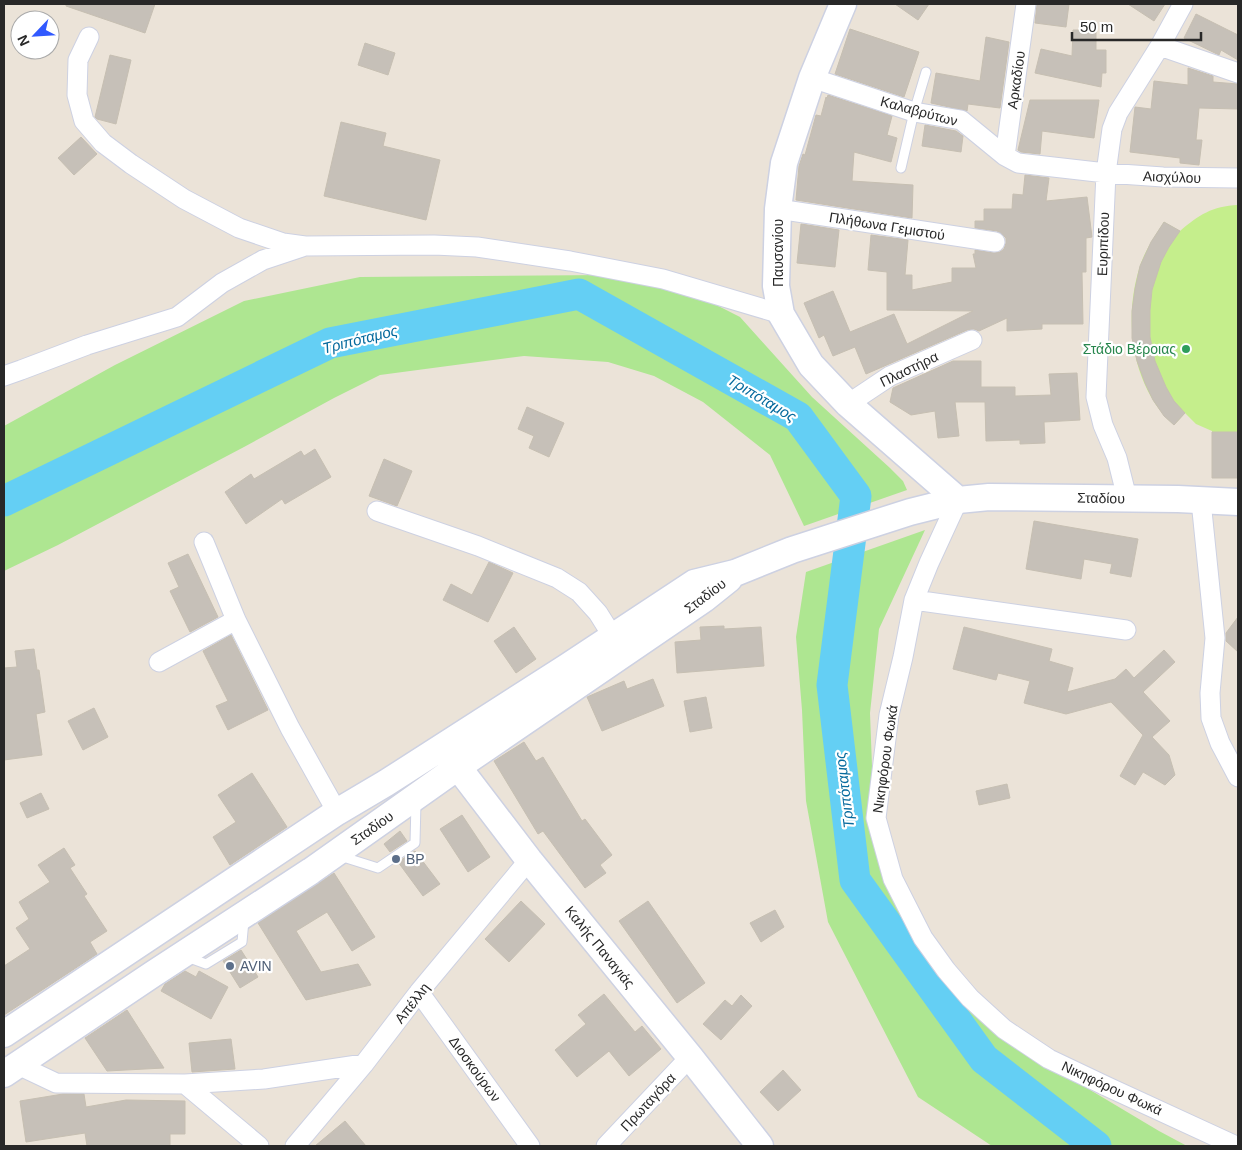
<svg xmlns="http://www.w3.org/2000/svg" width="1242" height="1150" font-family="Helvetica,sans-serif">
<rect width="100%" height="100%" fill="#ebe3d8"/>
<!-- green -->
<path fill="#aee691" d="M608,275L671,282L740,317L812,397L890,468L903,481L907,490L804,526L770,455L703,402L654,376L608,362L524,356L380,375L334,398L244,447L58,545L4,571V426L115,365L244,301L360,277Z
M925,530L879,629L870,713L872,766L883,841L914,928L1008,1041L1159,1131L1187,1146H992L918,1097L828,922L806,801L802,710L796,637L806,572Z"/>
<!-- pitch -->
<path fill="#c5ee8c" d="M1238,205V478H1212V431L1196,424L1185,413L1174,425C1131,387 1123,318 1140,266C1145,250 1155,236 1164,222L1180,231C1199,215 1212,206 1238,205Z"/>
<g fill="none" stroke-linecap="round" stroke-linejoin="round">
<!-- river -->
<path stroke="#64cff4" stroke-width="31" d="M4,501L330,343L579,294L798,417L856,496L832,685L855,880L984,1059L1096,1146"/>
</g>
<!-- building -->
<path fill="#c6c0b8" stroke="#c6bfb2" d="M66,4H155L145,33L66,6Z
M895,4H929L918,20Z
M1037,4H1069L1066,27L1035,23Z
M1128,4H1165L1154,21Z
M1196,14L1238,35V60L1221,50L1219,55L1184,38Z
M850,29L919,52L904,97L835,74Z
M1073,30H1096V50H1106V73H1102L1101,87L1035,73L1041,49L1072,56Z
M986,37L1009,42L1000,108L968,104L967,111L931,103L936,73L980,81Z
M365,43L395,53L388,75L358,65Z
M110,55L131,60L116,124L97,119L95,117Z
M1188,68L1213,76V82L1238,84V109L1199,108L1196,140H1202L1199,165L1180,163V158L1130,152L1135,107L1151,109L1154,81L1188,85Z
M828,95L892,116L887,135L897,138L891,162L854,152L852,181L913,185L912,218L796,200L799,166L803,154L805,155L816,115L821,116L826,97L827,98Z
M1030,100H1099L1094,138L1042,131L1040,154L1021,152L1018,150Z
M341,122L386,133L383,146L440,160L426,220L324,196Z
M925,125L956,131L963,136L961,152L922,146Z
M81,137L97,154L74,175L58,158Z
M1025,175L1049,178L1046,201L1087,197L1092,237L1086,238V272H1082L1083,324H1042V329L1007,331V318L979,331L974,329L967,330L866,374L855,347L833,356L824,335L819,338L804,303L833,291L850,332L894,314L907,344L973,311L887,310V272L868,270L871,235L908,240L905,275H912V290L952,282V268H976L973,254H975V250L994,253L1000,252L1004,249L1006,243V238L1002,234L997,231L975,228V221H984V209H1012L1013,194L1023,195Z
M1164,222L1180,231L1169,247L1161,262L1152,290L1150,310V337L1155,361L1166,387L1174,401L1185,413L1174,425L1164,416L1153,400L1145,383L1137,361L1132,338V311L1135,289L1140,266L1151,242Z
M801,224L839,230L835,267L797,263Z
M953,361H981V387H1015V396L1051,395L1049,374L1077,373L1080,420L1044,422L1045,443L1020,444V440L986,441L985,402H955L959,436L938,438L935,411L911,415L890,402L893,388Z
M527,407L564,423L549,457L529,448L534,436L518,429Z
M1212,432H1238V478H1212Z
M315,449L331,477L285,504L282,499L246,524L225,492L251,474L254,479L301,451L304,456Z
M384,459L412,471L397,506L369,496Z
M1034,521L1138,539L1131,577L1110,573L1112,564L1084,559L1081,579L1026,569Z
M188,554L218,617L190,632L170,591L179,587L168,563Z
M489,562L513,573L488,622L443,600L451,584L472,595Z
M1238,617V652L1226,641V633Z
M724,626V629L761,627L764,666L677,673L675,642L701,640L700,627Z
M514,627L536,659L516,673L494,641Z
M964,627L1052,649L1049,661L1073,668L1067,692L1115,679L1126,669L1134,678L1164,650L1175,662L1143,692L1170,721L1152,737L1169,755L1175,775L1165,785L1143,772L1135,785L1120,776L1143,735L1111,702L1066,714L1024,703L1030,681L998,673L996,680L953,669Z
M231,635L268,710L228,730L216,706L228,701L203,651Z
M34,649L37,670H39L45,712L36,714L42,755L4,760V668L17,667L15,651Z
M653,679L664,706L602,731L587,697L624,681L627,689Z
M706,697L712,728L690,732L684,701Z
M94,708L108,737L83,750L68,721Z
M524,742L536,761L543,757L582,821L585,819L612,855L600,865L606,873L585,888L543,831L538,834L494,761Z
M252,773L287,827L230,865L213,837L236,822L218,795Z
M1007,784L1010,798L979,805L976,791Z
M41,793L49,809L27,818L20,803Z
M462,815L490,857L468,872L440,829Z
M400,831L407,841L390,852L384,844Z
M64,848L75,865L70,868L87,894L84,896L107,931L90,942L97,954L4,1015V966L30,949L16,928L29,919L19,902L50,882L38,865Z
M415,851L440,884L423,896L398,862Z
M334,873L375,937L352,951L327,912L296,931L321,972L358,964L371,985L306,1000L258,923Z
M521,901L545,924L509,962L485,939Z
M648,901L705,983L677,1003L619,921Z
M775,910L784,927L761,942L750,923Z
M241,950L258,977L240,988L223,961Z
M185,971L196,977L199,971L228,987L211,1019L161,991L165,984Z
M604,994L635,1032L642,1026L661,1049L629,1076L609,1051L577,1077L555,1050L586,1024L578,1015Z
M741,995L752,1006L721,1040L703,1024L725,1000L732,1006Z
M127,1010L164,1068L107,1071L85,1038Z
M231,1039L235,1069L192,1072L189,1043Z
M783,1070L801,1090L778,1111L760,1092Z
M63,1094H84L86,1107L126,1100L185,1101V1134H170V1146H87L85,1133L26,1142L20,1101Z
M345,1121L366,1146H315Z"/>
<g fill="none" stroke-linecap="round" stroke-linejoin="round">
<!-- lane casing -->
<g stroke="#cdd1e2" stroke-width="11">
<path id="lane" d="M901,168L914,112L926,72
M340,856L378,868L415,843L416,802
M187,957L206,964L242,942L244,920"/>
</g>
<!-- street casing -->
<g stroke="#cdd1e2" stroke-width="21">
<path id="street" d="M89,37L78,60L77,95L84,121L103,143L131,164L184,199L239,228L283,243L305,246L434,245L477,247L570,261L663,279L781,314
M1160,46L1238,73
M812,78L914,112L961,120L1005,156L1018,163L1106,173L1163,177L1238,178
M1005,156L1026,4
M778,209L995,242
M4,376L21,370L87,345L177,317L222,283L263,260L302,247
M848,404L890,376L972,340
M1127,498L1117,458L1103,425L1096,397L1106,173L1112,129L1118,113L1160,46L1183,4
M958,500L929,563L914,600L903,657L889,715L876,818L893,879L923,938L946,970L970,998L1004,1029L1049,1059L1108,1087L1236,1146
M1201,501L1215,638L1210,693L1211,718L1220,743L1238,777
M377,511L478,546L557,578L579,592L598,613L613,637
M204,542L236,620L290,728L337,812
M914,600L1126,630
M159,662L236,620
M419,992L530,1146
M18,1065L56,1083L185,1084L264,1079L364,1064
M185,1084L259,1146
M295,1146L364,1064L419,992L529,860
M606,1146L690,1057"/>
</g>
<!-- secondary casing -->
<g stroke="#cdd1e2" stroke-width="29">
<path id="secondary" d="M843,4L812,78L784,163L778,209L776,286L781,314L811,365L848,404L958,500
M447,756L458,767L529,860L690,1057L760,1146
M4,1034L337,812L386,783L567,667L694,583L735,573L792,550L910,512L958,500L989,497L1178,499L1238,502
M4,1074L153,974L311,871L458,767L704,599L729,579"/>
</g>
<!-- lane -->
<use href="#lane" stroke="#fff" stroke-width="9"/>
<!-- street -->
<use href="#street" stroke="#fff" stroke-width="19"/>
<!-- secondary -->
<use href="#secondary" stroke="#fff" stroke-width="26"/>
</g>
<!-- markers -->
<circle fill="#2e9e5b" stroke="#fff" stroke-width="2" cx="1186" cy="349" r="5"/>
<g fill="#5c6f8a" stroke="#fff" stroke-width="2">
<circle cx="396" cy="859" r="5"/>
<circle cx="230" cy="966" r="5"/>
</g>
<g text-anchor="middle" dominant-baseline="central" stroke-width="4.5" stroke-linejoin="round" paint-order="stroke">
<!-- street labels -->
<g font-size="14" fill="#282828" stroke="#fff">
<text transform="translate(1016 80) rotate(-82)">Αρκαδίου</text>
<text transform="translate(919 111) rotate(15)">Καλαβρύτων</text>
<text transform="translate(1172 177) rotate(2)">Αισχύλου</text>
<text transform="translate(887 226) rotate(9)">Πλήθωνα Γεμιστού</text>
<text transform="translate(1103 244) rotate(-88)">Ευριπίδου</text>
<text transform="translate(778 253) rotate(-90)">Παυσανίου</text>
<text transform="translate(909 369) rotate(-26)">Πλαστήρα</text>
<text transform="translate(1101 498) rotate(1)">Σταδίου</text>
<text transform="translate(705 596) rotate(-37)">Σταδίου</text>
<text transform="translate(885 759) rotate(-82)">Νικηφόρου Φωκά</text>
<text transform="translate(372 828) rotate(-35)">Σταδίου</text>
<text transform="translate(600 947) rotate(51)">Καλής Παναγιάς</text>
<text transform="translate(412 1003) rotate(-52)">Απέλλη</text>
<text transform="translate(475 1069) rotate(54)">Διοσκούρων</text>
<text transform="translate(1112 1088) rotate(25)">Νικηφόρου Φωκά</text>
<text transform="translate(648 1102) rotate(-47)">Πρωταγόρα</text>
</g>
<!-- leisure labels -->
<g font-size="14" fill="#27864d" stroke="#fff" text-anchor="end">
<text x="1176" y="349">Στάδιο Βέροιας</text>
</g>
<!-- service labels -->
<g font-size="14" fill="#4e5e75" stroke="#fff" text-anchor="start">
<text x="406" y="859">BP</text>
<text x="240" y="966">AVIN</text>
</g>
<!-- water labels -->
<g font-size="15" font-style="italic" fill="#066a9d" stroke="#fff">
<text transform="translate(360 339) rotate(-14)">Τριπόταμος</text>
<text transform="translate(762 398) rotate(31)">Τριπόταμος</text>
<text transform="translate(844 790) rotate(-97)">Τριπόταμος</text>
</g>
</g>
<!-- border -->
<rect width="1242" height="1150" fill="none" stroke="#282828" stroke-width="10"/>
<!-- north arrow -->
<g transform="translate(35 35) rotate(245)"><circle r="24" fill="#ffffff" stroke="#a9a9a9"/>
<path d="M0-4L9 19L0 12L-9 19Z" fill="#3159ff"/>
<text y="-8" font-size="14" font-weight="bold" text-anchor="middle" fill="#282828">N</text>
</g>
<!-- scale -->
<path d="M1072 32v8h129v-8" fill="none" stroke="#282828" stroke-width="2.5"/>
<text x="1080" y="32" font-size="15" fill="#282828" stroke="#ffffff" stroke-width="4" paint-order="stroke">50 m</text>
</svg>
